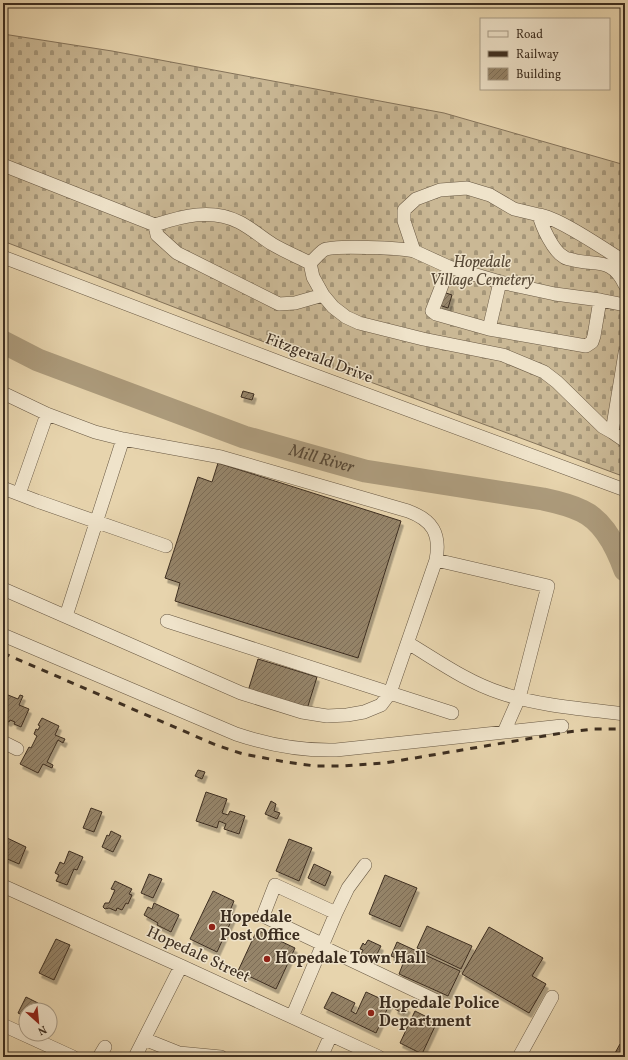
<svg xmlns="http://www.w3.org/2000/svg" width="628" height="1060" font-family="Vollkorn,serif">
<defs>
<pattern id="cemetery-stones" width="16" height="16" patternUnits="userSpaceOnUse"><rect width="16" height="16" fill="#cab895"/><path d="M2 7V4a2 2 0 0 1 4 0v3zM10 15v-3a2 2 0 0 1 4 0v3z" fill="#a59679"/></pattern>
<pattern id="building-hatch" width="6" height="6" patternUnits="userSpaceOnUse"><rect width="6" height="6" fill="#958469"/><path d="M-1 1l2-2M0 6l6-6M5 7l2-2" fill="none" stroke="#7b6c56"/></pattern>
<filter id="shadow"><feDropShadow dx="2.5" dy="4.5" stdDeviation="0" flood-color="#0004"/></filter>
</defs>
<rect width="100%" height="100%" fill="#e7d4ad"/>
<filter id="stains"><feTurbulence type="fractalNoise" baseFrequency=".005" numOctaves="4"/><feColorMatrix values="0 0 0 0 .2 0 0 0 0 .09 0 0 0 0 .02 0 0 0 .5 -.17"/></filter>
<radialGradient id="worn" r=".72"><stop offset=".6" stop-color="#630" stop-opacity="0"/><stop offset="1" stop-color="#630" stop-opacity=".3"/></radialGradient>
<!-- cemetery -->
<path fill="url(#cemetery-stones)" stroke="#84735a" d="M3,34L112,51L444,113L625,165V477L298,355L3,241Z"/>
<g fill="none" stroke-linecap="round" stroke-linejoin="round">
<!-- river -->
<path stroke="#ad9c7d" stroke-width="23" id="s1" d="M3,342L38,360L244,437L365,471L543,499C557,502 570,505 582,511C604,521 617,548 625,570"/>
</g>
<!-- building -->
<path fill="url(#building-hatch)" stroke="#3d2e20" filter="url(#shadow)" d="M443,292L452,295L448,308L439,305Z
M243,391L254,394L252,400L241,397Z
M218,463L401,521L358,658L175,601L180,583L165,578L198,477L212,482Z
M258,659L317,677L307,709L248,691Z
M3,693L18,699L20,695L23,696L19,705L29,709L21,727L14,724L15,722L10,720L9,722L4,720L6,716L3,715Z
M42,718L59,726L55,735L65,739L63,743L58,740L47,762L53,765L52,768L43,764L38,773L20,764L29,747L31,748L37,736L34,734L36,729L38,730L40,726L38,725Z
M198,770L205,772L202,779L195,776Z
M206,792L227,799L222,813L228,815L230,811L245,816L239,834L224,829L226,824L219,821L217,828L196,821Z
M271,801L276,804L274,811L280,813L277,819L265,814Z
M91,808L102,812L94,832L83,828Z
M111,831L121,836L113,852L102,847L107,835L109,836Z
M3,836L26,847L19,864L5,858L8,852L3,850Z
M289,839L312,848L299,881L276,871Z
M69,851L83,857L77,870L74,869L67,885L56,881L59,875L55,873L60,862L64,864Z
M314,864L331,872L325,886L308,878Z
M149,874L162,879L153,898L141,893Z
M385,875L417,888L400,927L369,914Z
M115,881L132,889L129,894L132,895L128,904L126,903L122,910L117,908L116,911L109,908L105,909L103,907L105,903H109L115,890L111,889Z
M213,891L234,901L229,913L234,915L217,952L190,939Z
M154,903L179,915L171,932L157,925L158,923L144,915L148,907L152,909Z
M427,926L472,946L461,969L417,948Z
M489,927L543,958L532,976L546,984L529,1013L462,974Z
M257,930L295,948L276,989L238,971Z
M56,939L70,945L54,980L39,973Z
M368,940L381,946L373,962L360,956L363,950L360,949L363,943L365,945Z
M397,942L460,971L448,996L399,974L404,961L391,956Z
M332,992L355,1003L351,1011L356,1014L366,992L390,1003L376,1033L324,1008Z
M26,997L38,1003L37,1004L45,1008V1010H26V1017L18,1013Z
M398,1003L408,1008L404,1014L395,1009Z
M415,1011L437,1022L422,1054L400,1043Z
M620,1044L625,1047V1057H621L615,1053Z"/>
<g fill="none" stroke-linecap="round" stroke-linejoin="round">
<!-- minor casing -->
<g stroke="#685843" stroke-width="14">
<path id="minor" d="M3,165L155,225C182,216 212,208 239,222C251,228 261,237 272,244C284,251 298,257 310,263C315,259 319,253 324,250C332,245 403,248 414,251L404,221V210L416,199L440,190L467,188L490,195L514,209L539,215C542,227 553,251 564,257C566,259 571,259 573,260C597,266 612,257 625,285
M539,215C558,217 607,251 625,262
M155,225L157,235L177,253L279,304L295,303L323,295L333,307L346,317L359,323L423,339L503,355L544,372L557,382L603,427L612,432L625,353
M414,251L449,267L432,311L436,314L489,329L586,346L592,342L594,336L600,300L625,305
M3,257L295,368L625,490
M310,263L313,277L323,295
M449,267L500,282
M489,329L500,282L555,294L600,300
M3,393L47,414L95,432L123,439L221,457L408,511C432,520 441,533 436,560L390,693L381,705L364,712L347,715L327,716L302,712L241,693L3,589
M612,432L625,441
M3,488L37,501L166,546
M19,494L47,414
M436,560L548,586L519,698L504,732
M66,616L123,439
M167,621L452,713
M3,635L236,734C269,745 301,751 336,750L562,726
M408,643C438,661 467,682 501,693C539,706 586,709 625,714
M3,742L17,749
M3,886L181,966L379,1057
M322,944L263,916L275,885L336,913
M321,946L437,1001
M292,1017L336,913L348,888L365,865
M3,1025L73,1057
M144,1039L179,1053L221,1057
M99,1057L105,1047
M135,1057L181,966
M321,1057L331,1035
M519,1057L552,997"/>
</g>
<!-- minor -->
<use href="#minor" stroke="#efe3ca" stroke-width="13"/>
<!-- rail -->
<path stroke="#3d2e20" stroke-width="3" stroke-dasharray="7 7" stroke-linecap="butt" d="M3,653L216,745L243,754L286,762L315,766H341L385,763L568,732L594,729H625"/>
</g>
<!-- markers -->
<g fill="#8f2418" stroke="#efe3ca" stroke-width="1.5">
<circle cx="212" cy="927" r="4"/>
<circle cx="267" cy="959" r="4"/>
<circle cx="371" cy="1013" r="4"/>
</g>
<g text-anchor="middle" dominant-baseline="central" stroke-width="3" stroke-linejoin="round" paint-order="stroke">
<!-- park labels -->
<g font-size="16" font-style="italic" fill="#594a37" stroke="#efe3ca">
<text x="482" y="263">Hopedale<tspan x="482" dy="18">Village Cemetery</tspan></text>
</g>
<!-- street labels -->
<g font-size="16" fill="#3d2e20" stroke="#efe3ca">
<text transform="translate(319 359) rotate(21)">Fitzgerald Drive</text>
<text transform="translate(198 955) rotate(25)">Hopedale Street</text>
</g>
<!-- poi labels -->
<g font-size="16" font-weight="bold" fill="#3d2e20" stroke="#efe3ca" text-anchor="start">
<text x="220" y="918">Hopedale<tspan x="220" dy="18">Post Office</tspan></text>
<text x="275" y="959">Hopedale Town Hall</text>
<text x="379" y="1004">Hopedale Police<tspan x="379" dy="18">Department</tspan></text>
</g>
<!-- water labels -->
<g font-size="17" font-style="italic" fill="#594a37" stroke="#efe3ca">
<text stroke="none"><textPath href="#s1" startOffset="340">Mill River</textPath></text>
</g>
</g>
<!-- margin -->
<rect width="628" height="1060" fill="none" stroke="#e7d4ad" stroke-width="16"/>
<rect x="4" y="4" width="620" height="1052" fill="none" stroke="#3d2e20" stroke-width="2"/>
<rect x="8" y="8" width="612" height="1044" fill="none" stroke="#3d2e20"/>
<!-- legend -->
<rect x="480" y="18" width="130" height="72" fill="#efe3ca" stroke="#a89b86"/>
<rect x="488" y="31" width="20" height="6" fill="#efe3ca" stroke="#a89b86"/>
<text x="516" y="38" font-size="12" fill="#3d2e20">Road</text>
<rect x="488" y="51" width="20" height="6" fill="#3d2e20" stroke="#a89b86"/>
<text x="516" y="58" font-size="12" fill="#3d2e20">Railway</text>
<rect x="488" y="68" width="20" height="12" fill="url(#building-hatch)" stroke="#a89b86"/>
<text x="516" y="78" font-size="12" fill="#3d2e20">Building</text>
<!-- north arrow -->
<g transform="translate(38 1022) rotate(153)"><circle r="19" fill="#efe3ca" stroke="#a89b86"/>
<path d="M0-3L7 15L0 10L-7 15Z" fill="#8f2418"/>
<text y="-6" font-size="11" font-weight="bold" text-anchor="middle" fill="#3d2e20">N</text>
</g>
<rect width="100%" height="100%" filter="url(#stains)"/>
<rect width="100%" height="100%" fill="url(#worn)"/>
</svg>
